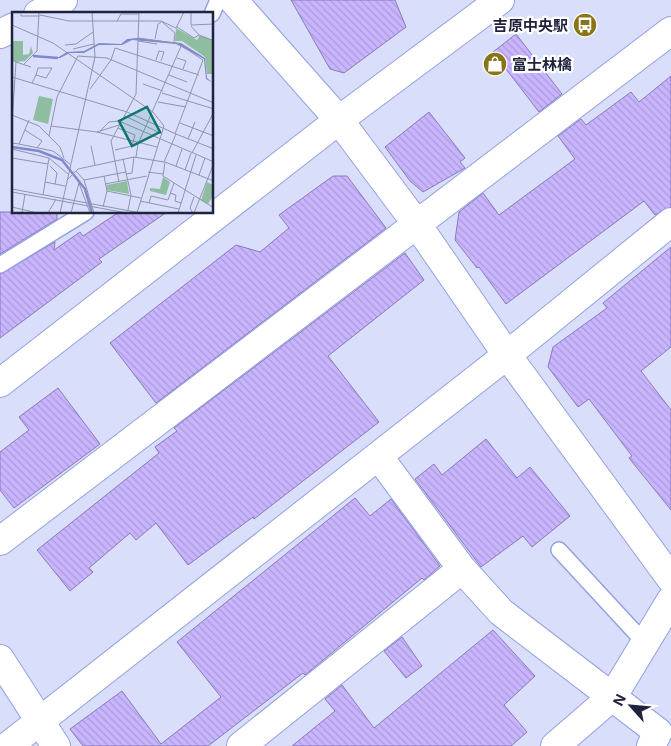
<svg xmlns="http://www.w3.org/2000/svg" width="671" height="746" font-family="Inter,'Noto Sans JP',sans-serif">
<defs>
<pattern id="building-back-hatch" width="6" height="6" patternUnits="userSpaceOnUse" patternTransform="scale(1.25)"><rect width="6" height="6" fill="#c8b5fe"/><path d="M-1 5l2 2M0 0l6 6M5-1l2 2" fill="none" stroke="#ac9bdb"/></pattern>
</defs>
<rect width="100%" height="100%" fill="#d9dffb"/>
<!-- building -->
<path fill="url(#building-back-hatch)" stroke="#8b79b9" d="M291,0H395L406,27L344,73L330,69Z
M516,34L562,94L539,112L493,52Z
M671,76V207L655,215L644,201L506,304L479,267L477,268L455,240L459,212L483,193L499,215L575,159L558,136L581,119L586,125L631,92L639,102Z
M429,112L465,158L460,162L465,168L423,192L410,181L385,147Z
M333,176H347L386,228L156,403L110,343L236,245L260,252L289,228L279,215Z
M0,212H57V219L0,254Z
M119,212H167L99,259L102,262L0,338V274L55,242L54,250L80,232L83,236Z
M671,247V347L641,371L671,410V510L629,458L632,456L589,399L578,407L548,367L553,347L607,308L603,303Z
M405,253L424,280L328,356L379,422L254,519L253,517L188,565L156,523L136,540L130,533L89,568L93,572L70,591L37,550L159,453L155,447L177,431L174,428Z
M58,388L100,444L14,508L0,490V452L29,430L19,417Z
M486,439L517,478L530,467L570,516L532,547L523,536L481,567L415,479L434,464L442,475Z
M355,498L370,516L391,499L440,566L424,580L422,578L305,675L303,673L208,746H83L70,729L122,691L161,744L221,697L177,642Z
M493,630L535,676L504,705L527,732L511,746H292L335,711L325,699L342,685L374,728Z
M402,637L422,666L406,678L384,651Z"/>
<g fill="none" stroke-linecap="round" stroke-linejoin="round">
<!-- service casing -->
<g stroke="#95a0e1" stroke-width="18">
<path id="service" d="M212,14L218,0
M0,265L86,212
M559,550L644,642"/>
</g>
<!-- minor casing -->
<g stroke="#95a0e1" stroke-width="30">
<path id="minor" d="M233,0L339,120L416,223L507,355L671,579
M379,457L462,569
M0,541L671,31
M0,659L56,746
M8,746L507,355L671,222
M241,746L462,569L501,612L658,732L651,746
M555,746L613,696L671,600"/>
</g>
<!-- tertiary casing -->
<g stroke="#95a0e1" stroke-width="30">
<path id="tertiary" d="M38,14L63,0
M0,34L14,27
M0,383L339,120L500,0"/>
</g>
<!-- service -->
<use href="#service" stroke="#fff" stroke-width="15"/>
<!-- minor -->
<use href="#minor" stroke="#fff" stroke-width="28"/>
<!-- tertiary -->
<use href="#tertiary" stroke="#fff" stroke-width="28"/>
</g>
<!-- icons -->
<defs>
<g id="bus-disc" transform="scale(1.25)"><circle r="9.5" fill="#897518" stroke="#fff"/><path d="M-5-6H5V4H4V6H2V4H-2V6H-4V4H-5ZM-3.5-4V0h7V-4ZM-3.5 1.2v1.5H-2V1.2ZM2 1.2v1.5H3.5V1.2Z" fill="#fff"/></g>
<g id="shop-disc" transform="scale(1.25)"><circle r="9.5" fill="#897518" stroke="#fff"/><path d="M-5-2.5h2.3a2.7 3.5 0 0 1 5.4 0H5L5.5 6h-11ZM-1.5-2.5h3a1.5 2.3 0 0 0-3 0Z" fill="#fff"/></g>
</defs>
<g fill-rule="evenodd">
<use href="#bus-disc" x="585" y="25"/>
<use href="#shop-disc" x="495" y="64"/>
</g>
<g text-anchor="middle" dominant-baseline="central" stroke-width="4.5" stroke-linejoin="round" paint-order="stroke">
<!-- poi labels -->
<g font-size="15" font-weight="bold" fill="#20233d" stroke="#fff" text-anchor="end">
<text x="568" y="25">吉原中央駅</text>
<text x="512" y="64" text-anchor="start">富士林檎</text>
</g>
</g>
<!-- overview -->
<g transform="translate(12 12)">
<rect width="201" height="201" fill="#d9dffb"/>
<path d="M0,29H11V43L17,42L19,34L21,41L13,49L4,50L0,48Z" fill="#8ebe9f"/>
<path d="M151,165L158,170L154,183L138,179V176L148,177Z" fill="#8ebe9f"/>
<path d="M164,16L185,28L188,23L201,28V62H195L193,45L170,29H163ZM27,84L41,87L36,112L21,108ZM115,169L117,182L95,178V173ZM195,170L201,173V184L196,192L189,188Z" fill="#8ebe9f"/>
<path d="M125,26L169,31L193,46L195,66L201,71L194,67L192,47L164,32L120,28L110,33H87L72,41H58L48,46H45L55,40L72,39L87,31L109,32L115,27Z" fill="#7e89ce"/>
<path fill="none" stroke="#7e89ce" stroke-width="2.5" d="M21,44L46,46M0,135L27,139L50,148L73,177L80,201"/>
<path fill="none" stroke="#8f94af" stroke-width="1" d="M179,0V13L202,12M9,2V4H28M28,3L57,9H149L164,16L172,0M105,9L109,2H127M149,9L163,21L162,30M0,13L41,31L141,100L152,114L125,201M179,14L187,23L202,29M165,15L182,26L187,23M143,27L146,12L149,10M126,29L145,32M53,33L64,32L81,20M61,37L82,32M165,46L174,49L171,57M0,48L4,50L0,111M144,48L147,39L152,40L149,49M4,50L19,55M12,52L25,39L27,0M157,63L175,70M0,65L115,100L164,122M20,71L24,63L26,56H40L34,66L24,63M131,72L151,79M78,77L99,48L103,36L187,63M150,81L202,97M146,90L174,95M0,103L27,114L48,135L52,146M113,104L150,122M168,111L202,124M39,114L85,120L107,113M13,118L30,129L25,136M88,119L97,110L107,109L202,150M85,120L145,135M163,122L191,48L170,34M37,124L45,85L66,44L95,46L202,91M176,127L183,110M0,131L7,132L17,108M7,132L41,139L58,152M79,134L83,153M0,137L37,146L56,162M103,138L120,134L123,123L106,116M180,141L202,100M124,145L126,132L170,32L126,26M0,146L36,152M111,147L119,183L116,198M153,150L151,164L202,196M153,150L202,169M38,154L45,161L43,172M164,154L170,137M173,158L179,141M64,159L72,168L82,201M136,160L151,162M114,162L120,161L122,145M187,163L193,146M56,167L66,157L122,145L152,150L164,122L202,137M72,168L114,160M33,170L53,174M107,170L99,129L124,82L127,0M93,172L135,164M0,177L129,201M95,179L129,186M0,180L115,201M158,181L164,183L163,189L169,191M31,183L37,146M128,189L167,197M137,191L139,184L156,188L162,171M0,195L25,201M91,195L95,179L92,164M10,201L13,182M36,201L44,187M48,201L83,45L80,0M59,201L67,171L78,201M166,201L184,143M181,201L178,196L182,185M182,201L202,151"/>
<path fill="#0f766e" fill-opacity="0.15" stroke="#0f766e" stroke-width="2.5" d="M135,95L148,120L120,134L107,109Z"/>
<rect width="201" height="201" fill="none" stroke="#20233d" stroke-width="2.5"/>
</g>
<!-- north arrow -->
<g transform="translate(631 706) rotate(297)" stroke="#ffffff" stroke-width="4" paint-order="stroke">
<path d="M0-4L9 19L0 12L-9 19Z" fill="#20233d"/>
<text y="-8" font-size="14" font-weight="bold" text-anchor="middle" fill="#20233d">N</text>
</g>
</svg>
